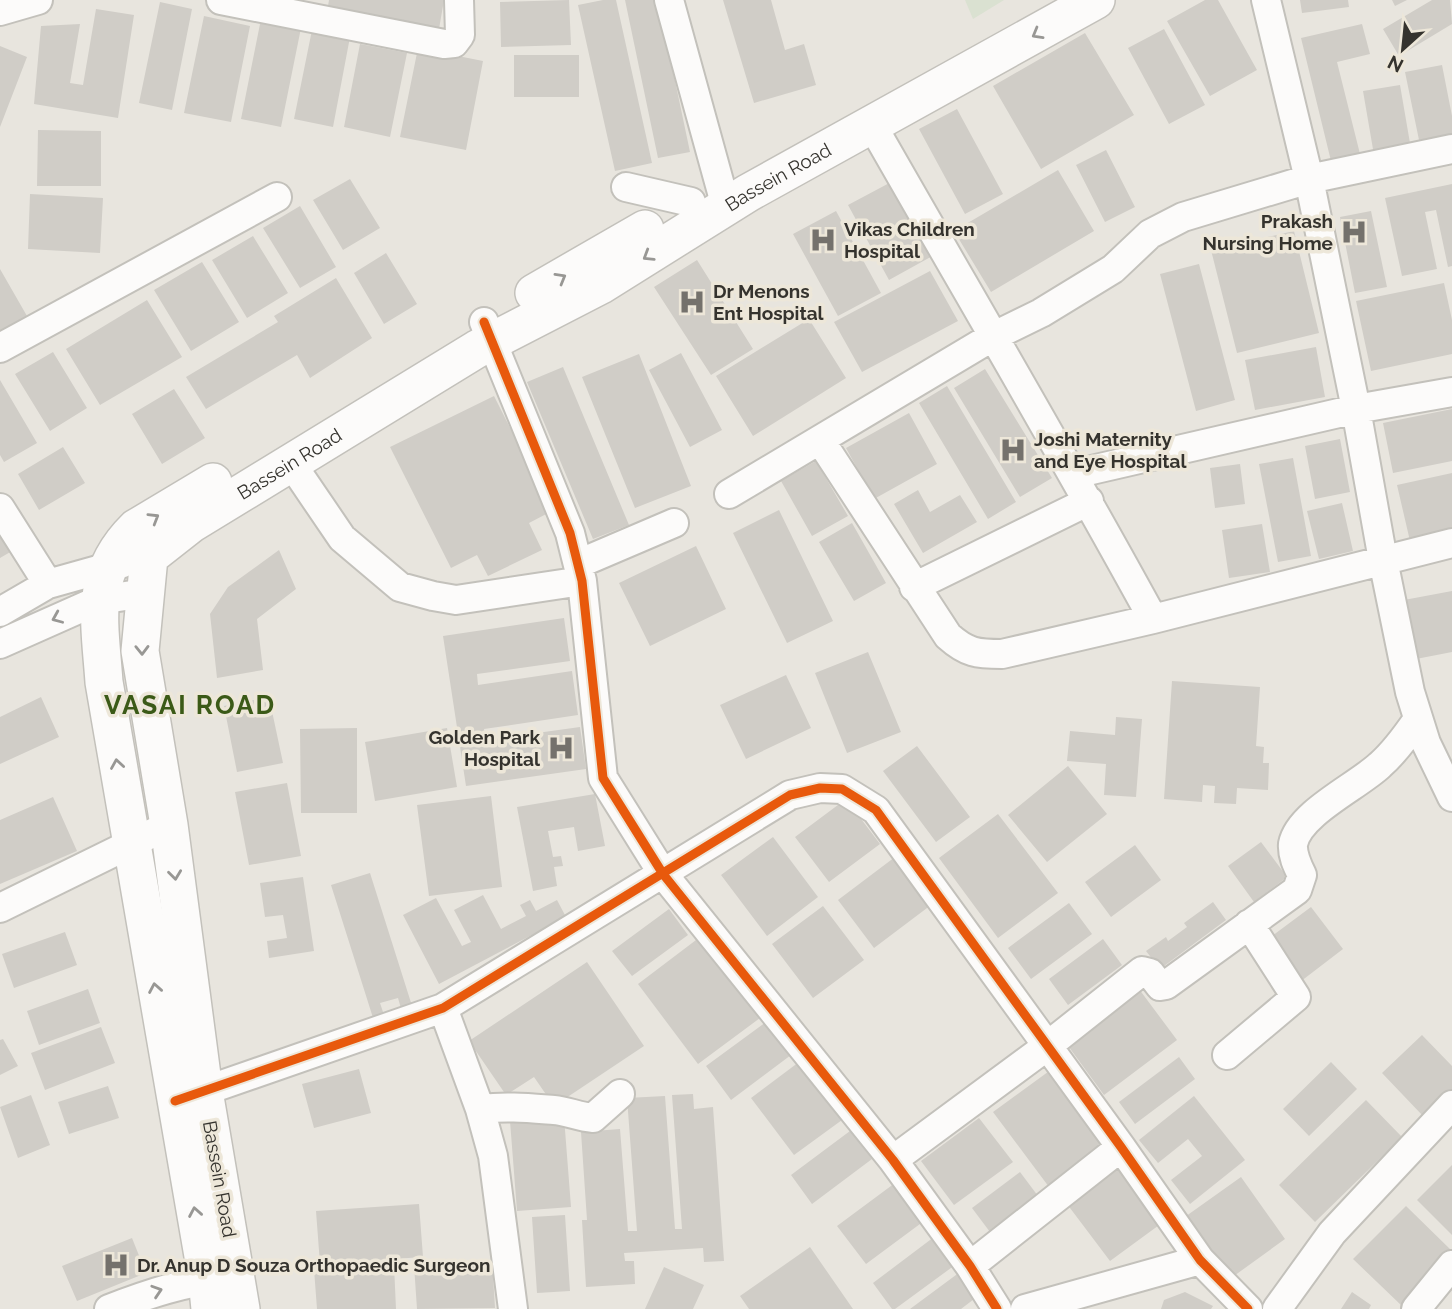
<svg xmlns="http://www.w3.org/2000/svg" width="1452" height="1309" font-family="Raleway,sans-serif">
<rect width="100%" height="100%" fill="#e8e5de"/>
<!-- green -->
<path fill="#dae1d1" d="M965,0H1004L973,19Z"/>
<!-- building -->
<path fill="#d0cdc7" d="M329,0H444L439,29L328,6Z
M569,0L571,45L501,47L500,2Z
M603,0H616L652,163L615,171L578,5Z
M625,0H658L690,152L658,158Z
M723,0H771L785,50L804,44L816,85L754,103Z
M1205,0H1218L1257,70L1210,96L1167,21Z
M1300,0H1348L1349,7L1302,13Z
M1392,0H1407L1395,6Z
M1432,0H1450L1452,24L1399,56L1383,29Z
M160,2L192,9L172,110L139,103Z
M96,9L134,15L118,118L34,104L41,26L80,24L70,83L83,85Z
M204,16L250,26L231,122L184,113Z
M261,19L301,28L281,127L241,119Z
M1362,24L1370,54L1337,62L1360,154L1331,161L1301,38Z
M1164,29L1205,105L1169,124L1128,48Z
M312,30L350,37L333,127L294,119Z
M1085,33L1134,115L1041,169L993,86Z
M360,44L407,53L390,137L344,127Z
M0,46L27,57L0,127Z
M418,48L483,61L466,150L400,137Z
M514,55H579V97H514Z
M1442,65L1452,116V134L1419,140L1405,72Z
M1400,85L1411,149L1374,155L1363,91Z
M957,109L1003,194L965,214L919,129Z
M38,130L101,131V186H37Z
M1106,150L1135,207L1105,222L1076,165Z
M1058,170L1094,231L991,292L954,231Z
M350,179L380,228L343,250L313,200Z
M895,180L936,254L889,280L848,205Z
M1452,184V266L1448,267L1436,210L1425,212L1437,269L1402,276L1385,198Z
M30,194L103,198L100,253L28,249Z
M300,206L336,267L300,288L263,228Z
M836,211L881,293L838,316L793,234Z
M1371,211L1387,287L1355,293L1340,217Z
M1294,231L1319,333L1237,353L1211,250Z
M253,236L288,293L247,318L212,260Z
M386,253L417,304L384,324L354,273Z
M697,260L753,349L711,375L654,287Z
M202,262L239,322L191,351L154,290Z
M1199,264L1235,400L1196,411L1160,274Z
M0,269L27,316L0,331Z
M930,271L958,321L862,372L834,322Z
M336,278L372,338L310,378L297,355L206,409L186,377L278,322L274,316Z
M1444,283L1452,320V354L1371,371L1356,301Z
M147,300L182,357L100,405L66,349Z
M809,319L846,378L753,436L716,376Z
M1316,347L1325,397L1255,410L1245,360Z
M53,352L87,408L50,431L15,374Z
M681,353L722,430L690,447L649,370Z
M639,354L691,486L635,508L582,377Z
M563,367L629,525L593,539L527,382Z
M985,369L1052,478L1020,497L954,388Z
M0,380L37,443L4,462L0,455Z
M947,386L1016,502L988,519L919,403Z
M174,389L205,438L162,464L132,414Z
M494,396L552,511L529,523L542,550L488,576L477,555L451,568L390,447Z
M1452,409V461L1393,473L1383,423Z
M909,413L937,464L874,499L846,448Z
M1340,439L1350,492L1315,499L1305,446Z
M63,447L85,483L39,510L18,474Z
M1293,458L1311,556L1278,562L1259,464Z
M816,461L848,516L812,536L781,481Z
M1240,464L1245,504L1215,508L1210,468Z
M1452,473V531L1410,541L1397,485Z
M918,490L930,512L960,495L977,522L923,553L894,504Z
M1342,503L1353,551L1319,559L1307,511Z
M779,510L833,621L787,643L733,533Z
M852,523L886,583L854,601L819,542Z
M1262,524L1270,572L1229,578L1222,530Z
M0,530L12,551L0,558Z
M696,546L726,609L650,646L619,583Z
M279,550L296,589L257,619L263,670L217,678L210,614L228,587Z
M1452,591V652L1416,659L1404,600Z
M564,618L570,661L477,674L478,685L572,671L578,715L484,729L486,740L580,727L586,769L466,786L443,636Z
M868,652L901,732L847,753L815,673Z
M786,675L811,728L746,759L720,705Z
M1172,681L1260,687L1256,746L1264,747L1263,763H1269L1268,790L1237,788L1236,804L1214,803L1215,786L1203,785L1202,802L1164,799Z
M41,697L59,737L0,764V717Z
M269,697L283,763L237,772L224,706Z
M1116,717L1142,719L1136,797L1104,795L1106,764L1067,761L1070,731L1115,735Z
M357,728V813H301L300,729Z
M447,728L457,787L375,801L365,742Z
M917,746L970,817L936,842L883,771Z
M1068,766L1107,814L1047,862L1008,815Z
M287,783L301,856L249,865L235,792Z
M595,794L605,846L578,851L574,827L548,831L553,857L561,856L563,866L554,867L557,886L533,891L517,807Z
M491,796L502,887L429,896L417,805Z
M53,797L77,851L0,884V820Z
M846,799L880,844L829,882L795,837Z
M998,814L1058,893L998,938L939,858Z
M773,837L818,897L767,936L721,875Z
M1261,842L1287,877L1254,902L1228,866Z
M1135,845L1161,880L1111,917L1085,882Z
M895,857L931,905L874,948L838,900Z
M370,873L413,1009L402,1012L398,998L380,1003L385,1018L374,1021L331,885Z
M303,877L314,951L269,958L267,941L287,938L283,915L265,917L260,883Z
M483,895L501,929L526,916L520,905L530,900L536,911L557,900L566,917L439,984L403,915L436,898L462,946L471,942L454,910Z
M1213,902L1226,920L1160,969L1146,951L1166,937L1168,941L1187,927L1184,923Z
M1069,903L1092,934L1031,979L1008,948Z
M823,906L864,960L813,998L772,944Z
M1311,907L1343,949L1296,985L1264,942Z
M669,909L688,935L632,976L612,951Z
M65,932L77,965L14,988L2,954Z
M700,937L760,1018L698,1064L638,984Z
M1103,939L1122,965L1068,1005L1049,979Z
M587,962L644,1046L554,1106L534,1077L506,1095L469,1041Z
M88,989L100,1023L39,1045L27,1011Z
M1139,989L1177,1040L1104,1095L1066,1043Z
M770,1019L795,1052L731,1100L706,1066Z
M101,1027L115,1063L45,1090L31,1053Z
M1422,1035L1452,1066V1089L1423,1116L1382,1073Z
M3,1039L18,1066L0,1075V1040Z
M1179,1057L1195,1079L1135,1124L1119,1102Z
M799,1062L842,1120L794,1155L751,1098Z
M1331,1062L1357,1089L1309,1136L1283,1109Z
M359,1069L371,1113L314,1128L302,1084Z
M1052,1069L1108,1143L1049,1187L993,1112Z
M108,1086L119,1118L69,1134L58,1102Z
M693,1094L694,1109L713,1107L724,1261L704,1262L703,1248L624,1253L625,1261H634L635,1284L586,1287L582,1220H587L581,1132L620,1129L628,1231H637L627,1098L665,1096L675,1229H682L672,1095Z
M31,1095L50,1145L18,1158L0,1107Z
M1194,1096L1245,1160L1190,1204L1171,1180L1202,1156L1188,1139L1158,1163L1139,1140Z
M1366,1100L1402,1137L1315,1222L1279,1185Z
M564,1117L571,1207L517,1211L510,1121Z
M979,1118L1013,1162L954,1205L921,1161Z
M850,1131L872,1159L812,1204L791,1175Z
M1123,1163L1166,1220L1110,1261L1067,1204Z
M1452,1165V1235L1417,1200Z
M1020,1172L1041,1200L993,1236L972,1208Z
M1241,1177L1285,1239L1227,1281L1182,1219Z
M895,1183L924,1221L866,1264L837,1226Z
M419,1204L423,1257L320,1264L316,1211Z
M1406,1206L1452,1251V1256L1402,1306L1353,1259Z
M565,1215L570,1291L537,1293L532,1217Z
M934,1237L955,1265L895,1309H892L873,1283Z
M132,1238L146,1273L77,1301L62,1266Z
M810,1247L853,1309H749L740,1296Z
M492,1260L495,1308L417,1309L414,1265Z
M394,1265L396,1309H317L314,1269Z
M664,1267L704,1285L693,1309H645Z
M960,1272L978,1296L961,1309H910Z
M1185,1292L1213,1306L1211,1309H1161L1164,1300Z
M1352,1292L1371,1305L1369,1309H1341Z"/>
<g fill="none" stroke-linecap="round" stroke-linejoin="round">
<!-- minor casing -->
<g stroke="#c3c1bb" stroke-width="32">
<path id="minor" d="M221,0L444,44L454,43L460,35L459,0
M669,0L726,207
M1266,0L1309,179L1356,409L1383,560L1410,692L1426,743L1452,797
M0,11L38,0
M872,125C966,290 1062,452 1153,619
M626,187L691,202
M484,322L570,533L582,581L603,778L663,874L893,1160L970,1266L997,1309
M0,348L277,197
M820,440L948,636C967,653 977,654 1002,654L1153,619L1452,543
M291,463L342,538L400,587L433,596L456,600L582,581
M1074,474L1356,409L1452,392
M729,494L992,337L1041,313L1113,269L1150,234L1183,217L1309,179L1452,149
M0,508L48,584
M578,564L674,523
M914,587L1089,501
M0,612L48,584L123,563
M0,644L99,600L145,593
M0,908L169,825
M443,1008L480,1109L493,1156L513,1309
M1227,1055L1296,997L1249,924
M187,1097L443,1008L790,795L820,788L842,789L876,810L1121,1147L1200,1260L1248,1309
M480,1109C507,1106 527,1108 554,1110C567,1111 579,1117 593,1118L620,1094
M893,1160L1046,1047L1142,971L1150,973L1160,986L1166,985L1297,890L1302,875C1297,865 1292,855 1293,844C1299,813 1358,786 1380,765C1395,752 1407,735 1418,719
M970,1266L1121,1147
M109,1309C148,1294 186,1281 228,1278
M1025,1309L1200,1260
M1277,1309L1332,1233L1452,1105
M1416,1309L1452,1265"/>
</g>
<!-- major casing -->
<g stroke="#c3c1bb" stroke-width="40">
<g id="major">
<path d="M534,293L645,229"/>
<path d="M210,1309L207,1279L104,682C100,623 88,575 136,528L213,482"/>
<path id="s1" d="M241,1309L204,1091L169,825L140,651L149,557L191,524L477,349L601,285L748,193L1096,0"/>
</g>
</g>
<!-- minor -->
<use href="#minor" stroke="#fcfbfa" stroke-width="28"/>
<!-- major -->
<use href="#major" stroke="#fcfbfa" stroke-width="37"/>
<!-- cycleway casing -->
<g stroke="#ede7d9" stroke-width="13">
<path id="cycleway" d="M484,322L570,533L582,581L603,778L663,874L893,1160L970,1266L997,1309
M175,1101L443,1008L790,795L820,788L842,789L876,810L1121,1147L1200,1260L1248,1309"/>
</g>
<!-- cycleway -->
<use href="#cycleway" stroke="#e8590c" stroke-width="9"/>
</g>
<!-- one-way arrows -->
<defs><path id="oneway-chevron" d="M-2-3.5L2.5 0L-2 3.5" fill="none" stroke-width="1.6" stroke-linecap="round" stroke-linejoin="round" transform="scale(1.75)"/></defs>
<g stroke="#989794">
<use href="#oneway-chevron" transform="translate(1037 34) rotate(150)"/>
<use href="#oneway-chevron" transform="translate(648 256) rotate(148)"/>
<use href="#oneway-chevron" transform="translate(561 278) rotate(-30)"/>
<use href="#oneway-chevron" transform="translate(154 518) rotate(-31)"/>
<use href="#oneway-chevron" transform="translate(57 618) rotate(157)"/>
<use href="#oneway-chevron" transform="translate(142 650) rotate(89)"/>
<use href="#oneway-chevron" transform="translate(117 764) rotate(-99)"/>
<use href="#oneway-chevron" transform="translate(175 875) rotate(83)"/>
<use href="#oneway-chevron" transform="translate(155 988) rotate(-100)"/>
<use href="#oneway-chevron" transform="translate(195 1212) rotate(-100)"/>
<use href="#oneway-chevron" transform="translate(157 1291) rotate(-18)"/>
</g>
<!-- icons -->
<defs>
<g id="hospital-bare" transform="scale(2.1)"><path d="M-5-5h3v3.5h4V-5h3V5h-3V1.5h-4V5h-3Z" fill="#74716c" stroke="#ede7d9" stroke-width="2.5" paint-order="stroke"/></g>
</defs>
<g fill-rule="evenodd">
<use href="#hospital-bare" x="1354" y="232"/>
<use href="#hospital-bare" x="823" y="240"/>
<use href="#hospital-bare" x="692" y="302"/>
<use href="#hospital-bare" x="1013" y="450"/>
<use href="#hospital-bare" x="561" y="748"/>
<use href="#hospital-bare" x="116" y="1265"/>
</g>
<g text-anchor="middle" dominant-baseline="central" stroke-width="7" stroke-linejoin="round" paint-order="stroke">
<!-- street labels -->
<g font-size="19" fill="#35332e" stroke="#ede7d9">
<text stroke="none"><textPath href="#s1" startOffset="1496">Bassein Road</textPath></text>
<text stroke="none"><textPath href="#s1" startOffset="929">Bassein Road</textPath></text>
<text transform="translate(220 1179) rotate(80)">Bassein Road</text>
</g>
<!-- poi labels -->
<g font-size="19" font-weight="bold" fill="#35332e" stroke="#ede7d9" text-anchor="start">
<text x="1333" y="221" text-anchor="end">Prakash<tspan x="1333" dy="22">Nursing Home</tspan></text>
<text x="844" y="229">Vikas Children<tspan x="844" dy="22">Hospital</tspan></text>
<text x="713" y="291">Dr Menons<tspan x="713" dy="22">Ent Hospital</tspan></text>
<text x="1034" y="439">Joshi Maternity<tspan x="1034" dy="22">and Eye Hospital</tspan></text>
<text x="540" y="737" text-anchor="end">Golden Park<tspan x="540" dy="22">Hospital</tspan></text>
<text x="137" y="1265">Dr. Anup D Souza Orthopaedic Surgeon</text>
</g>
<!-- district labels -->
<g font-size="26" font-weight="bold" letter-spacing="2" fill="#3b5a17" stroke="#ede7d9">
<text x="190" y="705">VASAI ROAD</text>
</g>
</g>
<!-- north arrow -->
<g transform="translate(1403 49) rotate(207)" stroke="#ede7d9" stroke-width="5" paint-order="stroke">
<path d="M0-5L12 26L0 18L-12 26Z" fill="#35332e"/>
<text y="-10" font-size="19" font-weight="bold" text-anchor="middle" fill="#35332e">N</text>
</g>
</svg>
